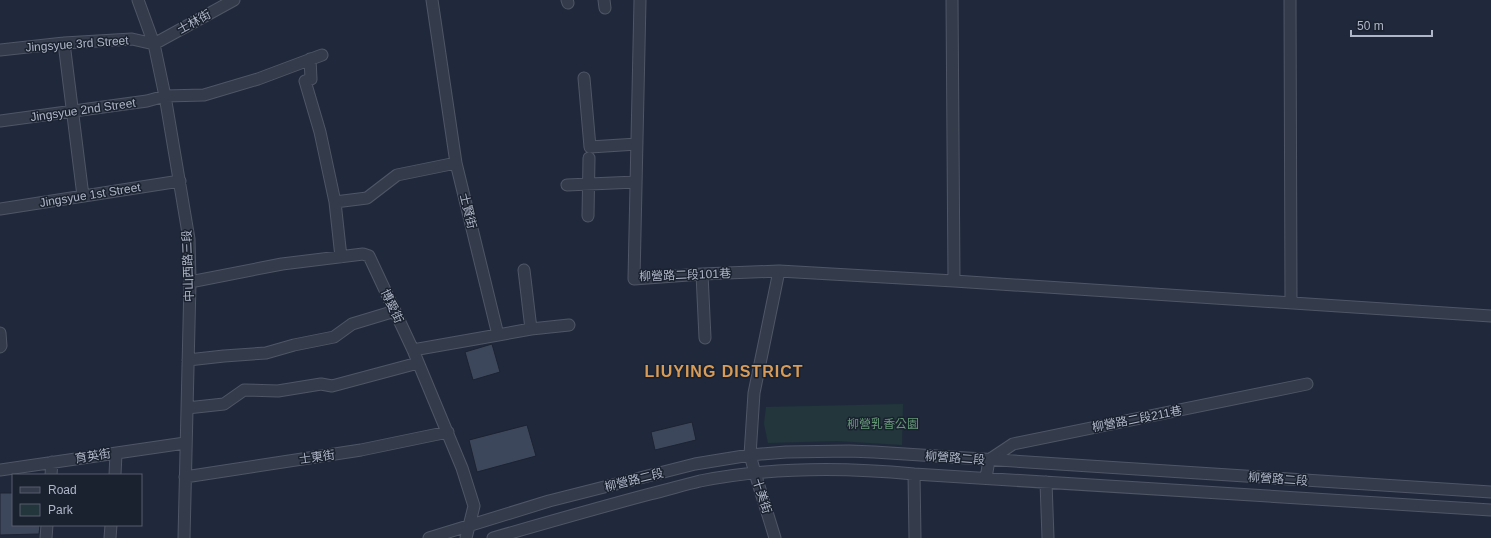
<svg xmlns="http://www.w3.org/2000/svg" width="1491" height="538" font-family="Arial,'Noto Sans TC',sans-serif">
<rect width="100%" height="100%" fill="#20293b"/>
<!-- green -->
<path fill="#22363c" d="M903,404L902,445L837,441L768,443L764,424L766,407Z"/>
<!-- building -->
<path fill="#3c475b" stroke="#1c2331" d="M492,344L500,372L473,380L465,352Z
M692,422L696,440L655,450L651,432Z
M527,425L536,456L477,472L469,440Z
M0,493H13V525H40L39,534L0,535Z"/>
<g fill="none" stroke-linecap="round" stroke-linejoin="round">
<!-- minor casing -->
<g stroke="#4f5665" stroke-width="13">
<path id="minor" d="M138,0L154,44L165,96L189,239L190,282L184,538
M567,0L568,3
M604,0L605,8
M640,0L634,279L702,274L779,271L754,393L750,455L755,473L775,538
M952,0L954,281
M1290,0L1291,303
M64,43L83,196
M0,50L64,43L132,39L154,44L234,0
M310,59L311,79L305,81L320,132L335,202L341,257
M584,78L590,147L637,144
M0,121L147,101L165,96L204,95L258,79L322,55
M567,185L636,182
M335,202L367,198L397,175L456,163
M0,209L180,181
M588,216L589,158
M524,270L531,329
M779,271L954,281L1491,316
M702,274L705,338
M190,282L282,264L363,254L369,256L413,350L462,468L474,506L466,538
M0,333L1,346L0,347
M498,335L531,329L569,325
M413,350L498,335L456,163L432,0
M188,360L224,356L266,353L294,345L334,337L352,324L395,311
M187,408L224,404L244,390L278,391L321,384L332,386L418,363
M0,470L185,443
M914,474L915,538
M51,475L52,462
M115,475L116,453
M185,477L361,450L448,432
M986,478L989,460L1013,444L1307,384
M1046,482L1048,538
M46,538L47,525
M110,538L111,525
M429,538L549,501L695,464L750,455L786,452L849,451L874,452L1491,492
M493,538C545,523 597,508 650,494C667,490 683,485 700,481C770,467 843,467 914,474L1491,510"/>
</g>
<!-- minor -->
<use href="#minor" stroke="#343b4b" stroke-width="11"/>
</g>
<g text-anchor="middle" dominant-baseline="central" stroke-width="3" stroke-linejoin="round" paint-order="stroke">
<!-- street labels -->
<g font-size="12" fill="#afb6c7" stroke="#1a212f">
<text transform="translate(194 22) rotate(-29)">士林街</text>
<text transform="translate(77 44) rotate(-4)">Jingsyue 3rd Street</text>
<text transform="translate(83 110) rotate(-8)">Jingsyue 2nd Street</text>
<text transform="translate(90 195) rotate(-9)">Jingsyue 1st Street</text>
<text transform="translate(468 211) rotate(76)">士賢街</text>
<text transform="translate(188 266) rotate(-92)">中山西路三段</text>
<text transform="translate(685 275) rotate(-2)">柳營路二段101巷</text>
<text transform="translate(392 306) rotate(65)">博愛街</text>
<text transform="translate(1137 419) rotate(-11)">柳營路二段211巷</text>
<text transform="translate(93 456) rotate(-9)">育英街</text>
<text transform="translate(317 457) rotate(-8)">士東街</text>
<text transform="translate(955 458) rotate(4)">柳營路二段</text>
<text transform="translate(1278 479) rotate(4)">柳營路二段</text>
<text transform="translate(634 480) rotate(-14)">柳營路二段</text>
<text transform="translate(762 496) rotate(72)">十美街</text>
</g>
<!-- park labels -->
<g font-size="12" fill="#659976" stroke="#1a212f">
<text x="883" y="424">柳營乳香公園</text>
</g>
<!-- district labels -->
<g font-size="16" font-weight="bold" letter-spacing="1" fill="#d89c58" stroke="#1a212f">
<text x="724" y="371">LIUYING DISTRICT</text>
</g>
</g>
<!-- legend -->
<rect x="12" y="474" width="130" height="52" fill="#1a212f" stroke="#565d6c"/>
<rect x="20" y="487" width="20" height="6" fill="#343b4b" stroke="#565d6c"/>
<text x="48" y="494" font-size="12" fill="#afb6c7">Road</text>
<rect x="20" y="504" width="20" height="12" fill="#22363c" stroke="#565d6c"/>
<text x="48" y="514" font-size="12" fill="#afb6c7">Park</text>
<!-- scale -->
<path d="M1351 30v6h81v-6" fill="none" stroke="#afb6c7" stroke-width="2"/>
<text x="1357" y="30" font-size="12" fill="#afb6c7" stroke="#1a212f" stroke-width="3" paint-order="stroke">50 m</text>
</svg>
